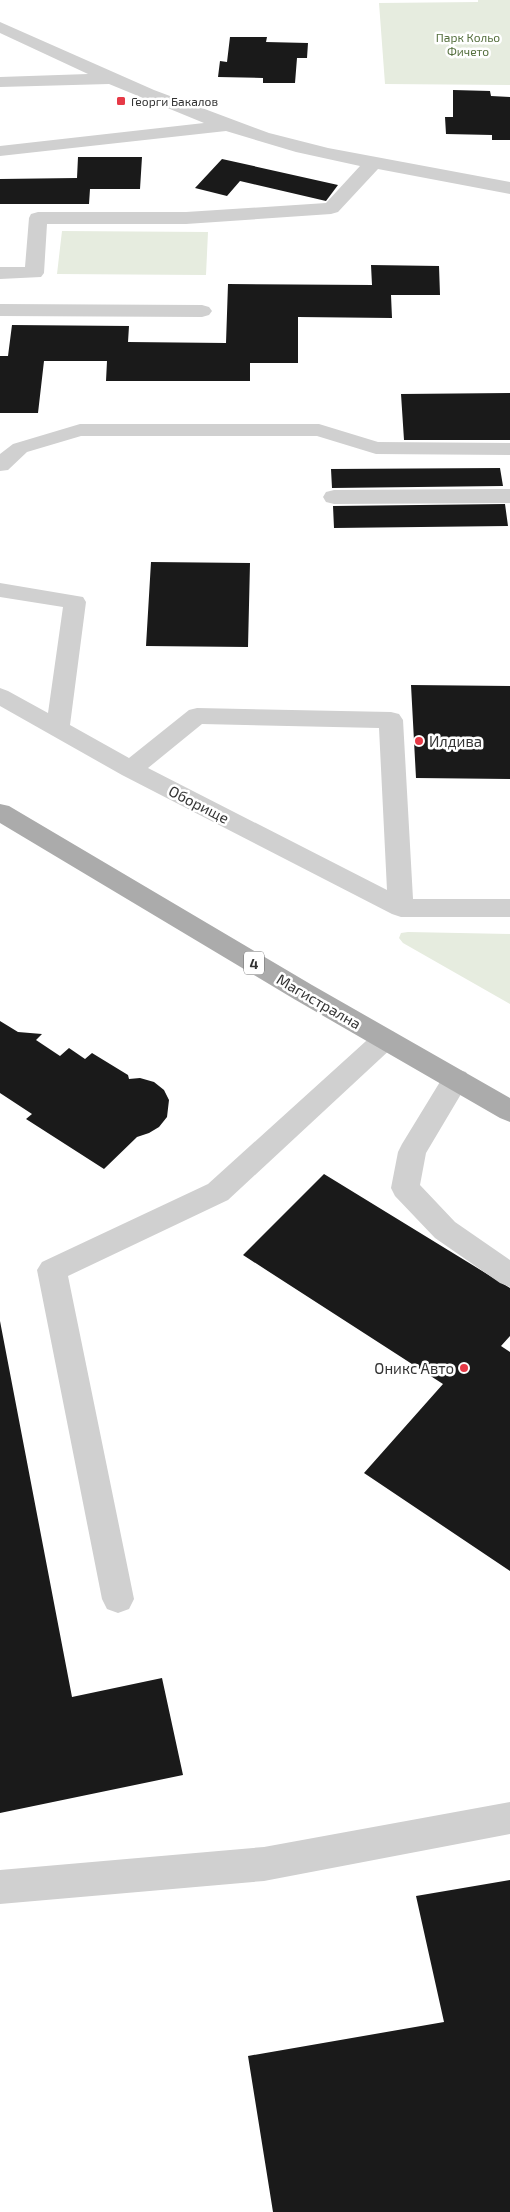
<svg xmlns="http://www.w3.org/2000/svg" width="510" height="2212" font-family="'Exo 2',sans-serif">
<rect width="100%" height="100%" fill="#fff"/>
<!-- green -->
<path fill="#e6ecdf" d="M478,0H510V85L385,84L379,3L478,2Z
M62,231L208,232L206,275L57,274Z
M408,932L510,934V1004L403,943L399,938L401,933Z"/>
<!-- building -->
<path fill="#1a1a1a" d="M230,37H267L266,42L308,43L307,58H297L295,83H263V78L218,77L220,61L227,62Z
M453,90L490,91L491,96L510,97V140H492V135L446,134L445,117H453Z
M78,157H142L140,189H90L89,204H0V179L77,178Z
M222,159L338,185L326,201L240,181L227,196L195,188Z
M371,265L439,266L440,295H391L392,318L298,317V363H250V381H106L107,361H44L38,413H0V356H8L12,325L129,326L128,342L226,343L228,284L372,285Z
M510,393V440H404L401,394Z
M500,468L503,486L332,488L331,469Z
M505,504L508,526L334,528L333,506Z
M151,562L250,563L248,647L146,646Z
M411,685L510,686V779L416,778Z
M0,1021L18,1032L42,1034L36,1040L60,1056L69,1048L85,1059L92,1053L128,1075L129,1079L140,1078L154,1082L164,1090L169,1100L167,1117L159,1127L149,1133L137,1137L104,1169L26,1119L32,1114L0,1093Z
M324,1174L510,1288V1336L501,1346L510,1352V1571L364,1473L443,1384L243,1255Z
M0,1321L72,1697L162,1678L183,1775L0,1813Z
M510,1880V2212H273L248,2056L444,2022L416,1896Z"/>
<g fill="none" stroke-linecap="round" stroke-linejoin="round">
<!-- minor -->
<path fill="#d0d0d0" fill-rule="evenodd" d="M0,22L154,90L269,133L328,148L510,182V194L378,169L338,212L331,214L186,224H47L44,273L41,277L0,279V267H25L29,218L31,214L38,212H186L326,203L360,166L296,152L226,131L0,156V146L204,123L109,84L0,87V77L88,74L0,33Z
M0,304L202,305L209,307L212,311L209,315L202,317L0,316Z
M80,424H319L378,442L510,443V455L376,454L317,436H81L27,452L8,470L0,471V454L13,444Z
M510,489V503L334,504L326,502L323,497L326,492L334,490Z
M0,583L83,597L86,602L70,725L129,758L189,710L197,708L391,712L399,714L403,720L413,899H510V917H401L392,914L122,775L0,706V688L8,691L48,713L63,607L0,597ZM202,724L379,728L387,890L148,768Z
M385,1029L394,1032L398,1039L394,1046L228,1200L68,1276L134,1599L129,1609L118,1613L107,1609L102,1599L37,1270L42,1262L208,1184L376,1032Z
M456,1069L466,1072L470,1079L426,1153L420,1185L455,1222L510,1260V1287L500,1283L435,1238L395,1196L391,1188L398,1152L402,1144L446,1072Z
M510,1802V1834L264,1881L0,1904V1870L264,1847Z"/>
<!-- major -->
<path fill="#ababab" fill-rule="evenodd" d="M0,804L9,806L312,985L510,1098V1122L500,1118L294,999L0,823Z"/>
</g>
<!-- markers -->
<g fill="#e63946" stroke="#fff" stroke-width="2">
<rect x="116" y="96" width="10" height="10" rx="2.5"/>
<circle cx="419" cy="741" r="5"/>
<circle cx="464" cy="1368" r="5"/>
</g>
<g text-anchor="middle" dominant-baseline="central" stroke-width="5" stroke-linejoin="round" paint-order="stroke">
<!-- far-park labels -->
<g font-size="12" fill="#56703f" stroke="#fff">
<text x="468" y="37">Парк Кольо<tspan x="468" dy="14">Фичето</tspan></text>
</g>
<!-- far-poi labels -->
<g font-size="12" fill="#333" stroke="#fff" text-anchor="start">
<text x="131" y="101">Георги Бакалов</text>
</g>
<!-- shield labels -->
<rect fill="#fff" stroke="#707070" stroke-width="1" x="244" y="951.5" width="20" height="23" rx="4"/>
<g font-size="14" font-weight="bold" fill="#333">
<text x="254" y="963">4</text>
</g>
<!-- poi labels -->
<g font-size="15" fill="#333" stroke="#fff" text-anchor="start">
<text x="429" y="741">Илдива</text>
<text x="454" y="1368" text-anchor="end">Оникс Авто</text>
</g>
<!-- street labels -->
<g font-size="15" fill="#333" stroke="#fff">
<text transform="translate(199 804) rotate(27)">Оборище</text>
<text transform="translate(319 1001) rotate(30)">Магистрална</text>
</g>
</g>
</svg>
